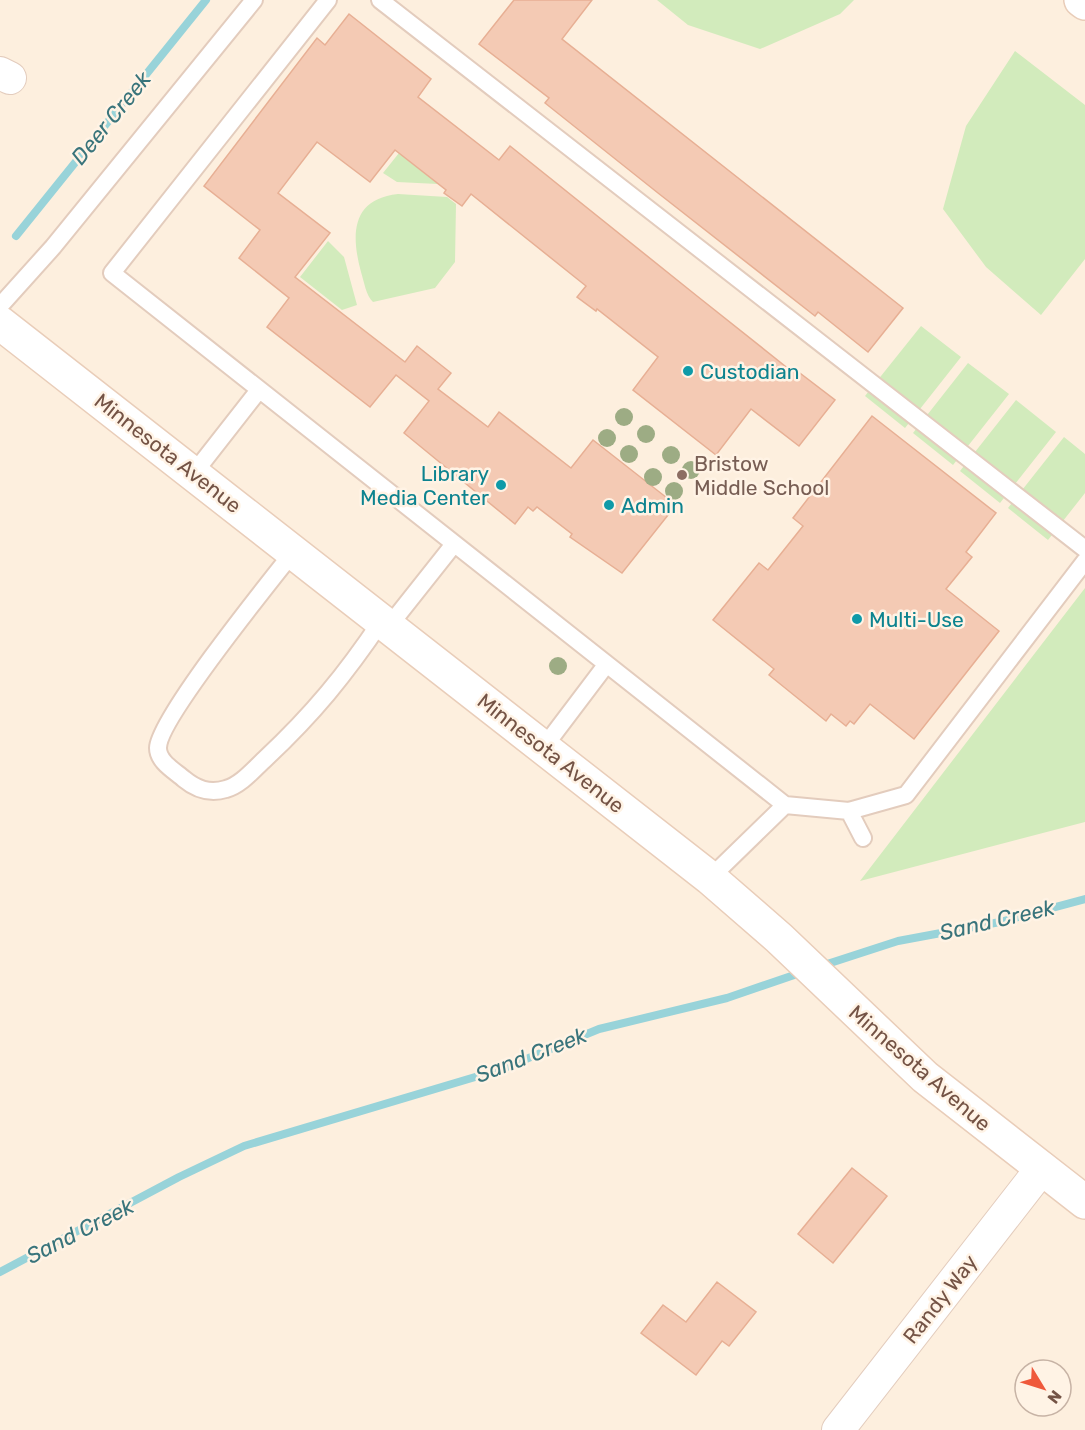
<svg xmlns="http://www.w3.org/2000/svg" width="1085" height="1430" font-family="Rubik,sans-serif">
<rect width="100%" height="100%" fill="#fdefde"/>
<!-- green -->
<path fill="#d2ebbc" d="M657,0H854L840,14L760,49L688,25Z
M1015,51L1085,105V259L1041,315L986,267L943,209L966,126Z
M399,153L438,184L397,182L383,173Z
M398,194L447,197L456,204L455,262L435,288L373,302C366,296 364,281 361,272C351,235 351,199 398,194Z
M328,241L344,257L357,305L342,310L300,277Z
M921,326L961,357L905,428L865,396Z
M968,363L1009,394L953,465L913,433Z
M1016,400L1056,432L1000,503L960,471Z
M1064,437L1085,454V493L1048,540L1008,508Z
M1085,588V822L860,881Z"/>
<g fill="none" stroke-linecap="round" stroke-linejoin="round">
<!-- stream -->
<path stroke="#98d3d9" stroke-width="8" d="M16,236L206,0
M821,966L898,941L1000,922L1085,899
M0,1272L179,1177L244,1146L502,1069L599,1029L727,998L803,972"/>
</g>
<!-- building -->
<path fill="#f4cab4" stroke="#e7af94" stroke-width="1.5" d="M514,0H592L562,39L903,308L868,352L818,312L815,316L658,193L545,103L549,98L479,44Z
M349,14L431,79L418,97L499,160L510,146L697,296L790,370L792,367L835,400L799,446L751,409L716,455L633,390L658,357L597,309L596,311L577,297L586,286L471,194L462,206L444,193L446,190L395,150L370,182L317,142L278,193L330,233L295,277L405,362L417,346L451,373L438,389L488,427L499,412L571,468L593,440L676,505L622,573L570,537L572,534L537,507L533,511L528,507L515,524L404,433L429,401L396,375L370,407L267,327L289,298L239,258L260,230L204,186L317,38L325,45Z
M872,416L996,513L966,552L972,557L946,589L999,631L914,739L870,704L854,724L850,721L846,726L831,714L826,721L769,675L774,669L713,620L759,563L768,570L803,526L793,518Z
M852,1168L887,1196L833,1263L798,1234Z
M717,1282L756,1312L729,1346L722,1341L696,1375L641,1333L663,1305L686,1322Z"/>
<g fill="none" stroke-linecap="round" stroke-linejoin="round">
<!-- lane casing -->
<g stroke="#e3ccbd" stroke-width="20">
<path id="lane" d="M328,0L112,273L785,805L849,811L906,795L1085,561
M380,0L1085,549
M0,306L53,247L254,0
M194,473L259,390
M294,551C271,580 158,720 158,748C158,762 175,771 184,779C196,789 209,794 226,789C241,785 254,769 265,759C313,714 345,675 382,620
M389,626L454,544
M544,747L606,665
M849,811L863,838
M710,878L785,805"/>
</g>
<!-- street casing -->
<g stroke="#e3ccbd" stroke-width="34">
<path id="street" d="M0,73L10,78
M838,1430L1042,1168"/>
</g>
<!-- secondary casing -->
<g stroke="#e9cdb9" stroke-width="36">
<path id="secondary" d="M1081,0L1085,3
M0,323L710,878L779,938L925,1077L1085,1202"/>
</g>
<!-- lane -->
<use href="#lane" stroke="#fff" stroke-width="16"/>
<!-- street -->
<use href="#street" stroke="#fff" stroke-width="32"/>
<!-- secondary -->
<use href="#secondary" stroke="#fff" stroke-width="33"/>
</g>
<!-- trees -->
<g fill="#9dac84">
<circle cx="624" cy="417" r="9"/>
<circle cx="646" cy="434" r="9"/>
<circle cx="607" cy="438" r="9"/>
<circle cx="629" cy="454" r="9"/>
<circle cx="671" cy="455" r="9"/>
<circle cx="691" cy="470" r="9"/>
<circle cx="653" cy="477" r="9"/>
<circle cx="674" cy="491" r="9"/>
<circle cx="558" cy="666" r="9"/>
</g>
<!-- markers -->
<g fill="#0f9aa8" stroke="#fff3e5" stroke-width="2">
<circle cx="688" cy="371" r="6"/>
<circle cx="501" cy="485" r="6"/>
<circle cx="609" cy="505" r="6"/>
<circle cx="857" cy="619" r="6"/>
</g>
<circle fill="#8d6e63" stroke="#fff3e5" stroke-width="2" cx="682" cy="475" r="6"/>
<g text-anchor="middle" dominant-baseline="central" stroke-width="5" stroke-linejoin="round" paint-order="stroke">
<!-- culture labels -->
<g font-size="21" fill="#0d838f" stroke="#fff3e5" text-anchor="start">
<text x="700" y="371">Custodian</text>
<text x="489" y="473" text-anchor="end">Library<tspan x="489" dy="24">Media Center</tspan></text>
<text x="621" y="505">Admin</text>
<text x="869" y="619">Multi-Use</text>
</g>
<!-- street labels -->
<g font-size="21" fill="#745345" stroke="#fff3e5">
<text transform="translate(168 453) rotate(38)">Minnesota Avenue</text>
<text transform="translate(551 753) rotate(38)">Minnesota Avenue</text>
<text transform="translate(920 1068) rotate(41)">Minnesota Avenue</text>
<text transform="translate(940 1299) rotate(-52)">Randy Way</text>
</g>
<!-- education labels -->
<g font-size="21" fill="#785e54" stroke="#fff3e5" text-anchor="start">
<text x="694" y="463">Bristow<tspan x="694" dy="24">Middle School</tspan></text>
</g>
<!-- water labels -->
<g font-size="22" font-style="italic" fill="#39747b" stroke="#fff3e5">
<text transform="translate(111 118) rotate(-51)">Deer Creek</text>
<text transform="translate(997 920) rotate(-13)">Sand Creek</text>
<text transform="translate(531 1055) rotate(-21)">Sand Creek</text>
<text transform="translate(80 1231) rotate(-27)">Sand Creek</text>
</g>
</g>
<!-- north arrow -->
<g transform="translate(1043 1388) rotate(128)"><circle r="28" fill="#fff3e5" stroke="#c7b3a5" stroke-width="1.5"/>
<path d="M0-4.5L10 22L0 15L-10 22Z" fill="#ef593b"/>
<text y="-9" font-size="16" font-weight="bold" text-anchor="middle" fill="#745345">N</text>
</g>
</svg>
